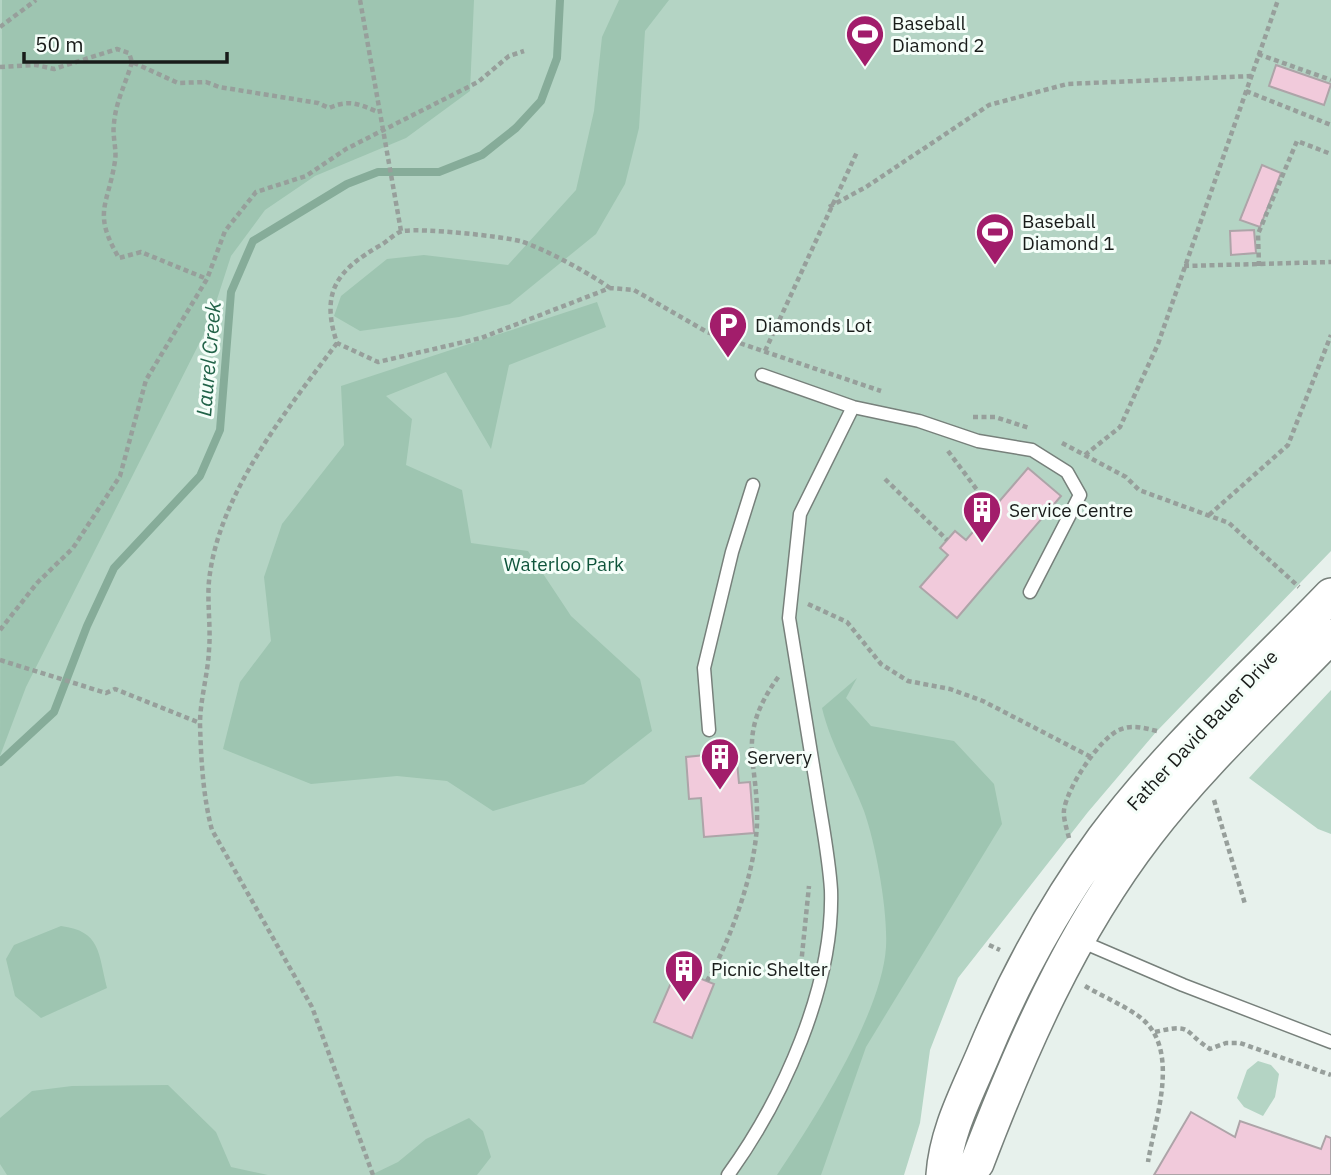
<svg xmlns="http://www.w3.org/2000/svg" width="1331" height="1175" font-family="'IBM Plex Sans',sans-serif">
<rect width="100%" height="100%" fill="#e7f1ec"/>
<!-- green -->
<path fill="#b4d4c4" d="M0,0H1331V551L1156,732L1088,812L958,978L930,1050L920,1123L904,1175H0Z
M1331,690V834L1318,829L1249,778Z
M1258,1061L1271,1065L1279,1074L1275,1097L1263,1116L1244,1107L1237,1098L1247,1070Z"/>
<!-- forest -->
<path fill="#9ec5b1" d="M2,0H474L470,91L406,138L315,176L265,210L231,256L209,324L26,687L0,756Z
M619,0H669L645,31L639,128L625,184L596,234L510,304L459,317L360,331L334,316L341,296L387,259L424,255L508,265L576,190L594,111L602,37Z
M597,302L606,327L509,365L491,449L446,372L386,396L412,419L406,465L462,490L471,543L528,551L571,616L640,679L652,731L584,784L493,811L447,781L397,776L311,784L223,749L240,682L271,641L264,577L282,524L344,445L341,386Z
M857,678L846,698L871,726L954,741L994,784L1002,824L866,1047L821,1175H777C814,1120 882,1013 886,947C888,911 876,845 864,811C851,776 831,746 822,708Z
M61,926C101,931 98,953 107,988L41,1018L15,996L6,959L14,945Z
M168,1085L216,1132L231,1167L268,1175H7L0,1164V1118L32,1091L72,1086Z
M469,1118L483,1131L491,1157L477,1175H371L398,1162L426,1139Z"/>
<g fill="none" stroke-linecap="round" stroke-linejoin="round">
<!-- stream -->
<path stroke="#86ac99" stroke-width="8" d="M0,762L54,712L87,626L114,568L200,476L220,430L231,292L253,241L347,184L378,172H439L482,155L516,128L541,101L557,58L560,0"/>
</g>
<!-- building -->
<path fill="#f1cadb" stroke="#ada4a8" stroke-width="2" d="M1276,65L1331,84L1324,105L1269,86Z
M1262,165L1281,173L1260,227L1240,220Z
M1254,230L1256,253L1231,255L1230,231Z
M1028,468L1061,496L957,618L920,587L948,555L940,548L955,531L966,540Z
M736,752L739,783L750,782L754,833L704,837L701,798L689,799L686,757Z
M677,969L714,984L692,1038L654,1022Z
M1191,1112L1235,1137L1240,1121L1321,1149L1326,1136L1331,1138V1175H1154Z"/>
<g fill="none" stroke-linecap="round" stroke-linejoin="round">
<!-- lane casing -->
<g stroke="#77807b" stroke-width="15">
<path id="lane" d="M762,375L853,407L919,421L978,441L1032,450L1067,472L1080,495L1030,592
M709,730L704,668L732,552L753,485
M1078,940L1183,985L1331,1042
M728,1175C783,1099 834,986 831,890C829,857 822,823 817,790C808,733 798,675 789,618L800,514L853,407"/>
</g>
<!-- secondary casing -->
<g stroke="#77807b" stroke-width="36">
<path id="secondary" d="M943,1175C946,1132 966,1095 983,1055C1015,978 1054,906 1103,839C1170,749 1254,675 1331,595
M968,1175L977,1163C1021,1048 1071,933 1147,834C1201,763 1270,700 1331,636"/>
</g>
<!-- path -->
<path stroke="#979f9b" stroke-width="4.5" stroke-dasharray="5 3.5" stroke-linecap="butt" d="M360,0L401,231
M0,27L36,0
M1258,54L1331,80
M132,62C126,83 116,101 114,123C112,136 117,149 115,161C108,206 92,212 119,258L141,252L207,279
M0,67L36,65L54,69L117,49L129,53L132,62L178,83L206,82L219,87L318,103L329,108C349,99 359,104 378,112
M1246,91L1331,125
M829,207L866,187L989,105L1067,84L1252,76
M1184,266L1331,262
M1259,266L1258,234L1297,141L1331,154
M610,288C591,274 543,248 520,241C499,236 425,228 403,231C396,232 388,241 381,245C337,270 320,292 337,343L378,362L481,338L610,288L634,290L707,332L881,391
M337,343C287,410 218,494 209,581C207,603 211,627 209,650C208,674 200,700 200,724C201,759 203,797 212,830L312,1007L373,1175
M765,351L857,152
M973,417H995L1029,428
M1062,443L1126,477L1139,490L1229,523L1299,587
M948,451L992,510
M1085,455L1120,427L1158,344L1278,0
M885,479L947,540
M1209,515L1288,445L1331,335
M808,604L847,622L881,664L908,681L950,689L983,701L1091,757
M0,630L37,583L73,548L120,476L146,380L207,279L225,231L256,192L306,176L346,149L478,82L509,56L524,51
M0,660L106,693L115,689L200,723
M1214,800L1245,904
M1069,838C1067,830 1063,818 1064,810C1067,788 1099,739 1119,730C1132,724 1144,728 1157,731
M989,945L1000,950
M801,965L809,886
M707,981C731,939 755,873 757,824C759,759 734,738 779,676
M1085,986C1102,996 1121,1004 1137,1015C1183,1046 1155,1118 1148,1162
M1155,1032C1194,1023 1182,1031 1210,1049L1226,1043H1240L1331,1075"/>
<!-- lane -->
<use href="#lane" stroke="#fff" stroke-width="12"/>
<!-- secondary -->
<use href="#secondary" stroke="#fff" stroke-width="33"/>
</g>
<!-- icons -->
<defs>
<g id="stadium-pin" transform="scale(2.0125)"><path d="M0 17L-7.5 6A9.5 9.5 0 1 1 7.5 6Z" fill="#a21d6b" stroke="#f5fef9"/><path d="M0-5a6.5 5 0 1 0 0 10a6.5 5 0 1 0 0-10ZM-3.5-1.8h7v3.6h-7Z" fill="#fff"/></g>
<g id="parking-pin" transform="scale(2.0125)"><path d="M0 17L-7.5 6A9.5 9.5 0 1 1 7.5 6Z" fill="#a21d6b" stroke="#f5fef9"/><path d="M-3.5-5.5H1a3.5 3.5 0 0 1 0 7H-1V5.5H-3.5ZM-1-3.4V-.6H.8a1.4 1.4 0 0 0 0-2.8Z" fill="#fff"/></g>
<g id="building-pin" transform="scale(2.0125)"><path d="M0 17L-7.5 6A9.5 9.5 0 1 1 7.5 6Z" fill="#a21d6b" stroke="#f5fef9"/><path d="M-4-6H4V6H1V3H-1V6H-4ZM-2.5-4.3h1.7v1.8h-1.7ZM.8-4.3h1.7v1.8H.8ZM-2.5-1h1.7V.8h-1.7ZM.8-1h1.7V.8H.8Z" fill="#fff"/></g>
</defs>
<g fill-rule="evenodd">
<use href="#stadium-pin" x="865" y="34"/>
<use href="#stadium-pin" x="995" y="232"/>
<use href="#parking-pin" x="728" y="325"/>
<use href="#building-pin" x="982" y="510"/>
<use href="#building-pin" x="720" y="757"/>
<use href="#building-pin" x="684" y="969"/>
</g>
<g text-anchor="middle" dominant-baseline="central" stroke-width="6" stroke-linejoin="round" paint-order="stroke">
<!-- poi labels -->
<g font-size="19" fill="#191c1a" stroke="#f5fef9" text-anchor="start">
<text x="892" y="23">Baseball<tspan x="892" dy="22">Diamond 2</tspan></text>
<text x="1022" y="221">Baseball<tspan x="1022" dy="22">Diamond 1</tspan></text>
<text x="755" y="325">Diamonds Lot</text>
<text x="1009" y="510">Service Centre</text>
<text x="747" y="757">Servery</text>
<text x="711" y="969">Picnic Shelter</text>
</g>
<!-- park labels -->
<g font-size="19" fill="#0f543b" stroke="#f5fef9">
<text x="564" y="564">Waterloo Park</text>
</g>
<!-- street labels -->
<g font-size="19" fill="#191c1a" stroke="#f5fef9">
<text transform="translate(1202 730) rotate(-47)">Father David Bauer Drive</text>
</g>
<!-- water labels -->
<g font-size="21" font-style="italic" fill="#216248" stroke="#f5fef9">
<text transform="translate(208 359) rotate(-85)">Laurel Creek</text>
</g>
</g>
<!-- scale -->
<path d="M24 52v10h203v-10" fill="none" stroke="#191c1a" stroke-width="3.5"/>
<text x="35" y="52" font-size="21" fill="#191c1a" stroke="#f5fef9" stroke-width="5" paint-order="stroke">50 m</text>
</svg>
